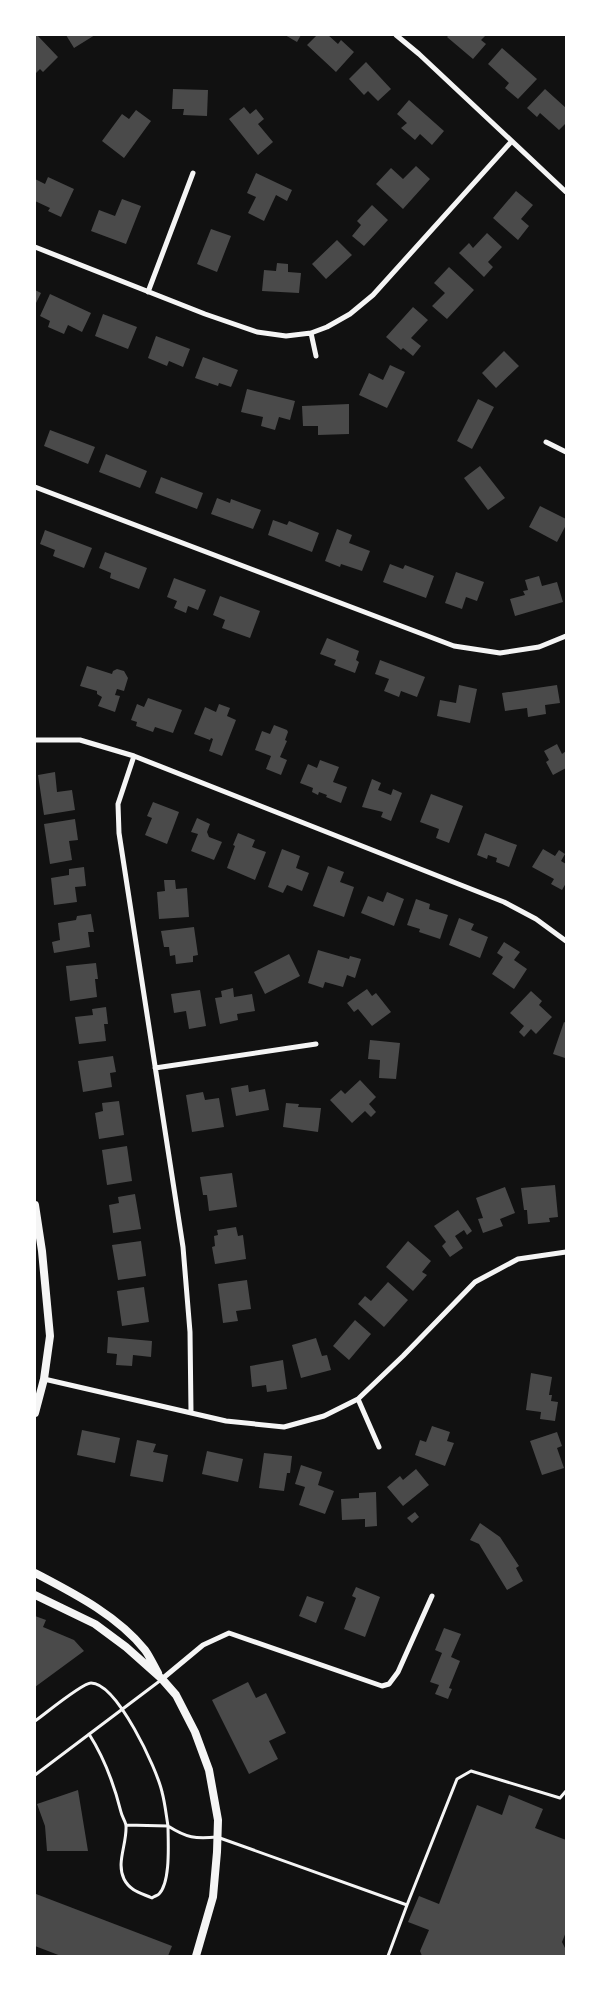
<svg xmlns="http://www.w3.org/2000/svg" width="601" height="1991" font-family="Lato,sans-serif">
<rect width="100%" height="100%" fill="#111"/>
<!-- building -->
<path fill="#4a4a4a" d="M37,35L58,57L43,72L40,69L35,74V36Z
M66,35H95L74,48Z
M285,35H301L297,42Z
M317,35H328L338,44L341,40L354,52L336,72L307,45Z
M449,35H486L481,40L486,44L473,59L447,37Z
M502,48L537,79L518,99L505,88L509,83L488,64Z
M366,62L391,89L378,101L368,91L364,95L349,79Z
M173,89L208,90L207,116L183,115L184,109H172Z
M545,89L566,108V123L559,130L540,113L537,117L527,108Z
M409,100L444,131L432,145L420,134L415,140L401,128L407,123L397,114Z
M244,107L250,114L256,109L264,119L258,124L273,142L258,155L229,119Z
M136,110L151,121L124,158L102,141L122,114L129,119Z
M416,166L430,179L403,209L376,184L391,168L403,179Z
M256,173L292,190L287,201L276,195L264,221L248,213L256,197L247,193Z
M48,177L74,189L61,217L48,211L50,208L35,201V179L45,184Z
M516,191L533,205L521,219L529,226L518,240L493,218Z
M122,199L141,206L126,244L91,231L99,210L115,216Z
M372,205L388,220L364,246L352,236L361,225L357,221Z
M211,229L231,236L217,272L197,264Z
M487,233L502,247L488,262L493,267L484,277L459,253L469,243L473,248Z
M337,240L352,255L326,279L312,264Z
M277,263L288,264V272L301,273L299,293L262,291L264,270L276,271Z
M449,267L474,290L447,319L432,306L445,293L434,283Z
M35,290L41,293L35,305Z
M50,294L91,313L82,332L68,325L64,334L48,327L50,321L40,316Z
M413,307L428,320L411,338L421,346L413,356L403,348L401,350L386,337Z
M103,314L137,327L128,349L95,336Z
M156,336L190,349L183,367L169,361L167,366L148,358Z
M504,351L519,366L496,388L482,373Z
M203,357L238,370L231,387L219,383L218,386L195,378Z
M390,365L405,372L387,408L359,395L369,373L383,380Z
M247,389L295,401L290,420L279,417L275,430L261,426L263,417L241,412Z
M478,399L494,407L472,449L457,441Z
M349,404V434L318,435V426H303L302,406Z
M50,430L95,447L88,464L44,446Z
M106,454L147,471L140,488L99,472Z
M480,466L505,498L488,510L464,478Z
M161,477L203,493L197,509L155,493Z
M217,498L230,503L231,499L261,510L253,529L211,514Z
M540,506L566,519V525L557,542L529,527Z
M273,520L287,525L289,521L319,533L312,552L268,535Z
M337,529L352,535L349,543L370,551L362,571L341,564L340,567L325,561Z
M45,530L92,548L84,568L53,556L55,550L40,544Z
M105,552L147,568L139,589L110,578L111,573L99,568Z
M390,564L403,569L405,565L434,576L426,598L383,582Z
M456,572L484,582L477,601L466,597L462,609L445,603Z
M539,576L542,586L557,582L563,602L515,616L510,599L525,595L523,591L528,590L525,580Z
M174,578L206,590L198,610L188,606L186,613L174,608L177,601L167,597Z
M220,596L260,611L250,638L222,628L225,620L213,615Z
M327,638L359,651L356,660L359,662L355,673L334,665L336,660L320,654Z
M380,660L425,677L417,697L401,691L399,697L384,691L389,679L375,674Z
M87,666L112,674L113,671L117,669L124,671L128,678L124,691L117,689L115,695L120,696L115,712L98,706L102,697L97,694V691L80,686Z
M459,685L477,689L470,723L437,716L440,700L456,703Z
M557,685L560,703L545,705L546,714L528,717L527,708L505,711L502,693Z
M148,698L182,710L173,733L155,727L153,732L136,726L137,722L131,720L137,704L144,707Z
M219,704L230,708L227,716L236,720L222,756L209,751L213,739L211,738L210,740L194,734L205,707L216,712Z
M274,725L287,730L288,732L285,740L287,741L280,757L287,760L281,775L266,769L271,756L255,750L262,731L270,734Z
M557,744L562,754L566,751V768L553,775L546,762L549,760L544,751Z
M320,760L339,767L333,782L347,787L341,803L326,797L327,795L319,792L318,795L312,792L313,788L300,783L308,764L317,768Z
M55,772L57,792L72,790L75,810L44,815L38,775Z
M372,779L381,783L378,790L391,795L393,789L402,793L391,821L381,817L383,812L362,807Z
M431,794L463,806L449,843L436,838L439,829L420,822Z
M153,802L179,812L167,844L145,835L152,818L147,816Z
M197,818L210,824L207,832L209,837L222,842L214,860L191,851L198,834L191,832Z
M75,819L78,840L69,841L72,860L50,864L44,824Z
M238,833L255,840L252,847L266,852L255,880L227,868L235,846L233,845Z
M485,833L517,845L509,867L496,862L497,858L488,855L487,859L477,855Z
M282,849L300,856L296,868L309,873L302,891L287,885L283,893L268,887Z
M543,849L555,856L559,850L565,854L561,861L566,864V883L562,890L551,884L554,879L532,867Z
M328,866L344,872L340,882L354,887L344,917L313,906Z
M84,867L86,886L75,887L77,902L54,905L51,878L69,875V869Z
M164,880H175L176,889L187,888L189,917L159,919L157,892L165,891Z
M387,892L404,899L394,926L361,913L368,896L383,902Z
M416,899L430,904L429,909L448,915L440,939L419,932L420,929L407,925Z
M91,914L94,932H88L90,947L54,953L52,942L60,940L58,923L76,920L77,916Z
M459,918L474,924L471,930L488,937L480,958L449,945Z
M194,927L198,955L193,956V962L176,964L175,955L170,956L169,947H164L161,931Z
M504,942L520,952L514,960L527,969L514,989L492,974L503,957L497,953Z
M318,950L349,959L350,956L361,959L355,978L347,975L343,987L325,982L323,988L308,983Z
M289,954L300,976L265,994L254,972Z
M96,963L98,979H95L97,997L70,1001L66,966Z
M233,988L234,997L252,994L255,1011L237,1014L238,1020L220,1024L215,998L222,997L221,991Z
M367,989L372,996L376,993L391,1012L372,1026L358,1009L354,1012L347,1003Z
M200,990L206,1026L189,1029L186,1011L174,1013L171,994Z
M531,991L542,1001L539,1005L552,1017L536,1034L531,1029L524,1037L519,1032L524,1026L510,1013Z
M106,1007L108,1024H104L106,1041L79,1044L75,1017L93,1015L92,1009Z
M564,1022L566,1023L565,1058L553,1054Z
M370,1040L400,1043L396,1079L379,1078L380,1060L368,1059Z
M113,1056L116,1072L110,1073L112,1087L83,1092L78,1061Z
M360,1080L376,1097L369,1104L376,1112L371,1117L365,1111L352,1123L330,1100L341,1090L345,1094Z
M248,1085L249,1092L265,1089L269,1110L236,1116L231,1088Z
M203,1092L205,1100L219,1098L224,1127L192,1132L186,1095Z
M119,1101L124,1135L99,1139L95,1113L103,1111L102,1103Z
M286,1103L299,1104L298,1107L321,1108L318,1132L283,1127Z
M127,1146L132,1181L107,1185L102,1150Z
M232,1173L237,1207L209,1211L207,1195H203L200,1177Z
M555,1185L558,1217L549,1218L550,1222L528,1224L527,1210H524L521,1188Z
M505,1187L515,1213L500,1219L503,1226L483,1233L478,1219L483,1218L476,1198Z
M135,1194L141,1229L113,1233L109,1205L119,1203L118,1197Z
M458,1210L472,1231L467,1235L464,1230L455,1236L463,1248L450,1257L442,1246L446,1242L434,1226Z
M236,1227L238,1236L243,1235L246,1259L215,1264L212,1247L215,1246L214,1236L218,1235L217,1230Z
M141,1241L146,1276L118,1280L112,1245Z
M408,1241L431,1261L422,1272L427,1275L413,1291L386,1267Z
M247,1280L251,1309L236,1311L238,1321L223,1323L218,1284Z
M388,1282L408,1300L384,1327L358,1304L365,1296L371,1301Z
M144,1287L149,1322L122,1326L117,1291Z
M355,1320L371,1334L349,1360L333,1346Z
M108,1337L152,1341L151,1357L133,1355L132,1366L116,1365L117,1354L107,1353Z
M316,1338L322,1356L327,1355L331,1370L301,1378L292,1345Z
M283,1360L287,1389L267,1392L266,1385L252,1387L250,1366Z
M531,1373L552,1377L549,1395H552L551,1401L558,1402L555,1421L540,1419L541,1412L526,1410Z
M432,1426L450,1432L447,1441L454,1443L445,1466L415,1455L420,1440L426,1442Z
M82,1430L120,1438L115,1463L77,1455Z
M557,1432L562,1446L557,1448L564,1468L542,1475L530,1441Z
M137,1440L156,1444L153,1452L168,1455L163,1482L130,1476Z
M207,1451L243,1459L238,1482L202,1474Z
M264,1453L292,1456L290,1473H287L284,1491L259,1488Z
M301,1465L322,1472L318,1485L334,1491L325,1514L299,1505L305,1487L295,1484Z
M416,1469L429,1485L403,1506L387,1487L400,1476L403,1480Z
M376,1492L377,1526L365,1527V1519L342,1520L341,1499L359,1498V1493Z
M415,1512L419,1517L412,1523L407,1518Z
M480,1523L500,1537L519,1566L516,1568L523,1581L507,1590L479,1544L470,1540Z
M356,1587L380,1597L365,1637L344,1629L356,1598L352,1596Z
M307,1596L324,1602L316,1623L299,1616Z
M35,1616L46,1620L43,1627L74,1640L84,1651L35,1687Z
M444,1628L461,1634L451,1657L460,1661L449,1688L452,1689L448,1699L435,1694L439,1685L430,1682L442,1653L435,1650Z
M248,1682L256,1698L266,1693L286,1733L269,1741L278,1759L249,1774L212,1700Z
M78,1790L88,1851H47L45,1826L37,1804Z
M509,1795L543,1809L535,1828L566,1840V1932L562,1942L566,1950V1956H422L420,1951L429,1930L408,1922L419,1896L439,1904L477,1805L502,1815Z
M36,1894L172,1946L168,1956H61L35,1946Z"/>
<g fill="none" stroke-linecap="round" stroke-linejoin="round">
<!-- service -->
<path stroke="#f5f5f5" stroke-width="3" d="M35,1721C45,1714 82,1683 91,1683C117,1683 157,1769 162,1792C165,1803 166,1814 168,1826C187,1838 195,1839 217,1837L407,1905L388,1956
M89,1734C105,1759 114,1784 121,1812C122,1817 126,1822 126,1826C127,1844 116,1863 124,1879C130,1891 141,1893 152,1898C154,1896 157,1896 159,1894C171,1882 168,1841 168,1826L126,1825
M35,1775L161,1680
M407,1905L457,1779L471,1771L560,1798L566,1791"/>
<!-- minor -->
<path stroke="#f5f5f5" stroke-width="5" d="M396,35L419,54L566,192
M35,247L205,314L257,332L286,336L311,333L327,327L350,314L373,295L511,142
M148,292L193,173
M311,333L316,356
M546,442L566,452
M35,487L454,646L500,653L539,647L566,636
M35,740H80L134,756L504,902L536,919L566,941
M134,756L118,804L119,833L183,1247L190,1332L191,1412
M155,1068L316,1044
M44,1379L226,1421L284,1427L324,1416L358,1399L403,1356L475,1282L518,1259L566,1252
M358,1399L379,1447
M162,1679L203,1645L229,1633L382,1686L389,1684L398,1672L432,1596"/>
<!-- tertiary -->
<path stroke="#f5f5f5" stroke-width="8" d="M35,1205L42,1251L50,1336L44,1379L35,1413
M35,1573C73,1593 117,1615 145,1650C150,1657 154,1666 158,1673
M35,1595L95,1624L126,1647L162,1679L176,1695L195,1732L209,1770L218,1820L217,1852L213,1897L196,1956"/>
</g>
<!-- border -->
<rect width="601" height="1991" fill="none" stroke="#ffffff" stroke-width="72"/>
</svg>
